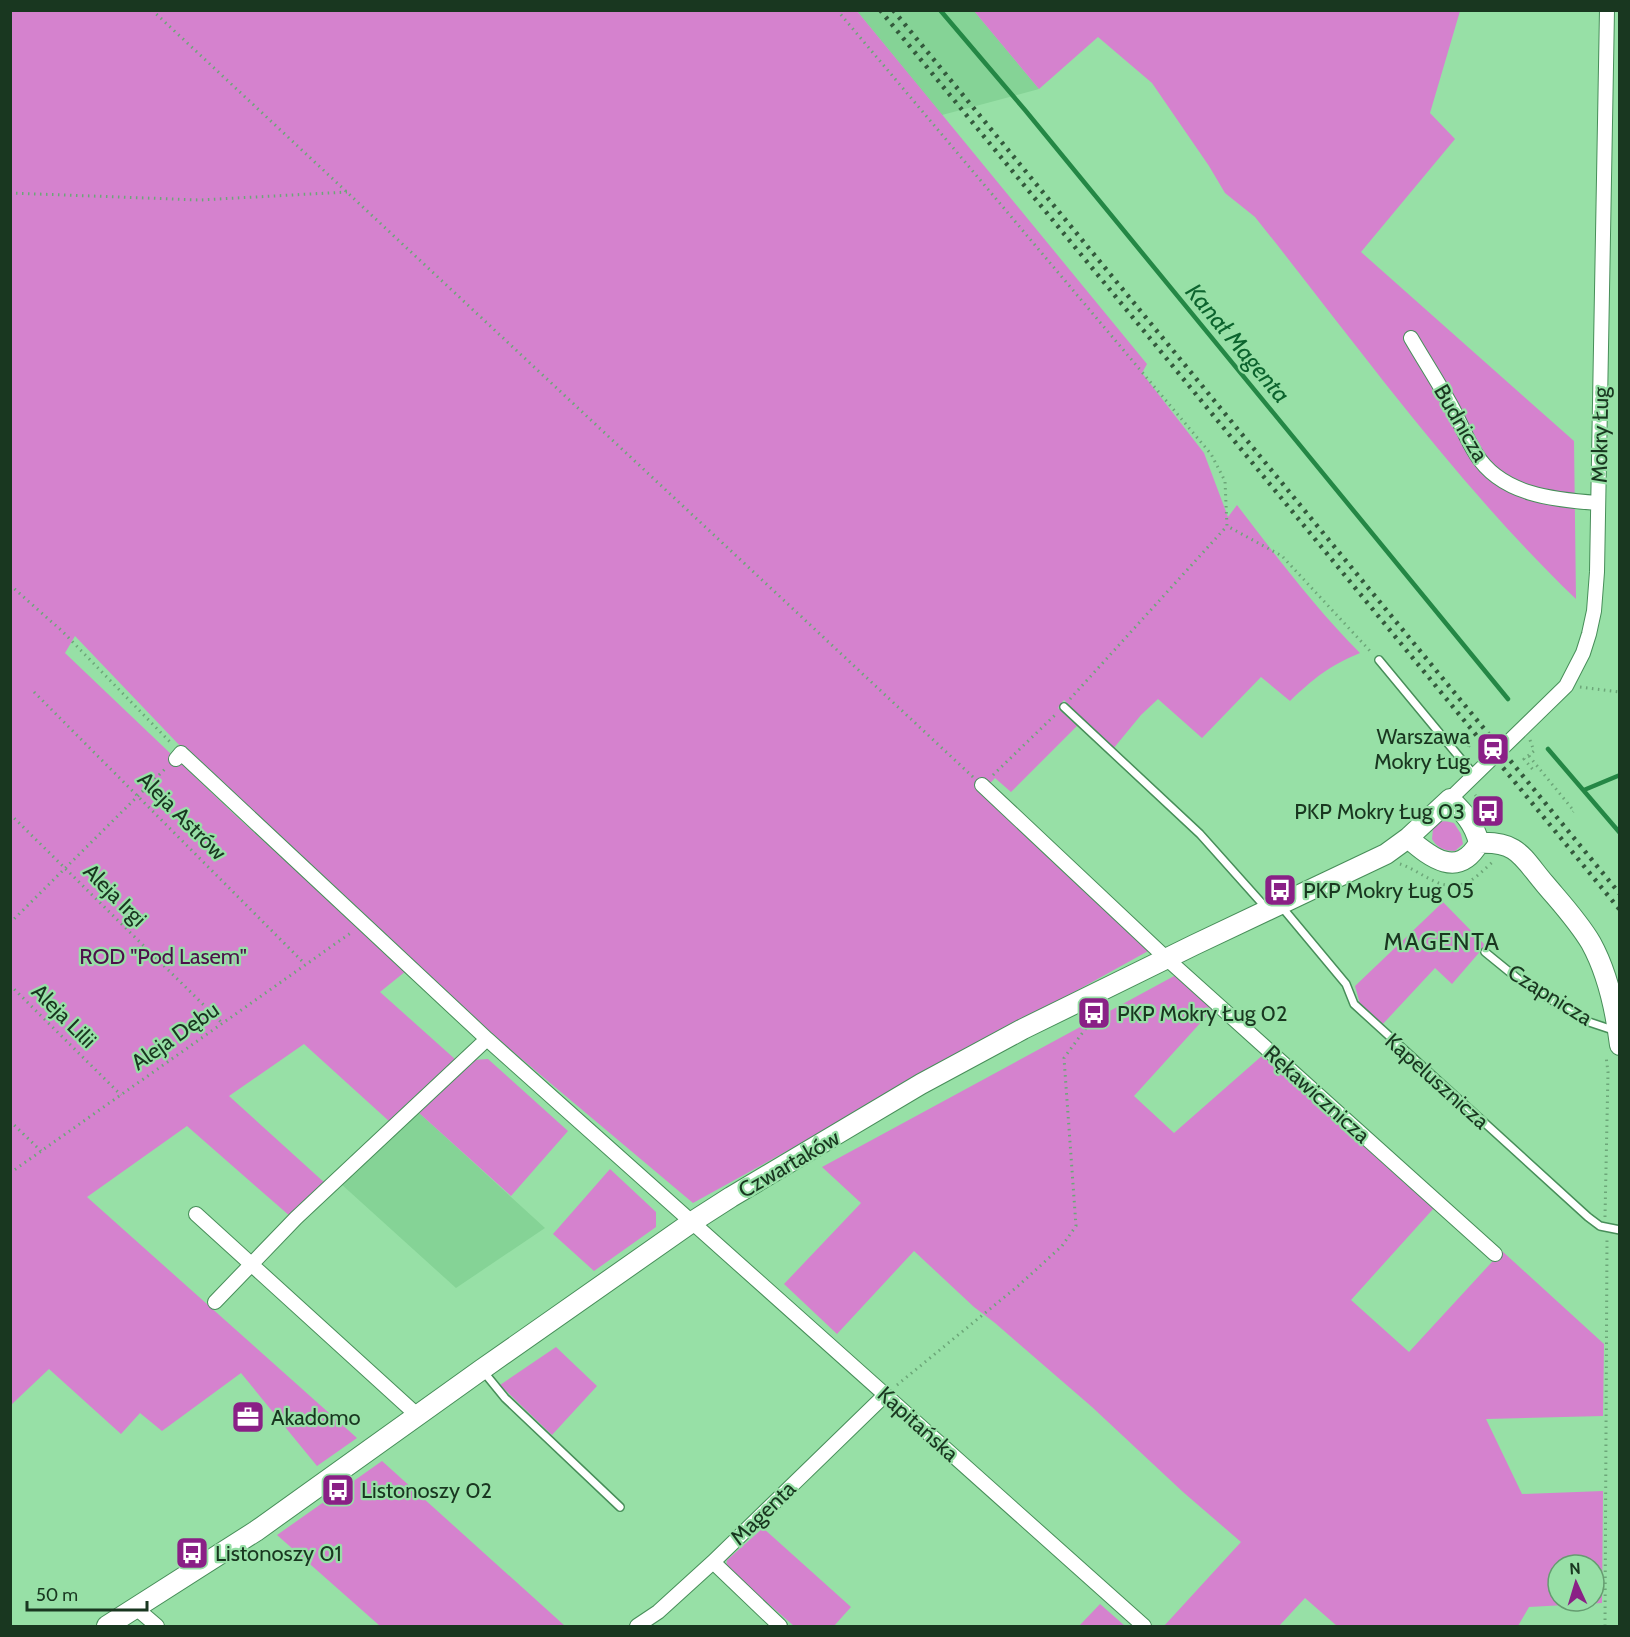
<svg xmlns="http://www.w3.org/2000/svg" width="1630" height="1637" font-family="Cabin,sans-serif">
<rect width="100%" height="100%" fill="#97e0a6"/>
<!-- built -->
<path fill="#85d396" d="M857,11H974L1039,89L942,115Z
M418,1112L545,1228L456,1288L340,1183Z"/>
<!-- green -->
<path fill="#d582ce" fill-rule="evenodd" d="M11,11H857L1147,364L1142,373L1204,453L1228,517L1237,505C1276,556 1315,608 1360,653C1329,666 1314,678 1290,701L1261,677L1202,738L1158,699L1141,715L1113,749L1064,700L1058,708L1077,726L1011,792L995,778L981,793L1150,950L693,1203L493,1035L183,749L75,636L65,653L234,814L406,971L380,992L456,1060L390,1122L304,1044L229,1096L326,1184L291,1217L187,1126L87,1197L357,1438L317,1466L241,1373L162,1431L140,1413L121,1434L49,1369L11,1405Z
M974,11H1460L1430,113L1455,139L1361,252L1574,441L1576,599C1455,483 1359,347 1255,217L1225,193L1209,166L1152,83L1098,37L1039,89Z
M1445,821L1454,823L1461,834L1463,844L1455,851C1445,851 1437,848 1432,839L1433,829L1440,822Z
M1443,902L1484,944V947L1452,984L1435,968L1381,1026L1360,1004L1355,986Z
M1176,975L1213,1009L1134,1096L1174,1133L1264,1054L1434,1208L1351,1300L1409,1352L1502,1251L1604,1344L1603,1416L1486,1419L1522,1494L1603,1491L1602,1603L1529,1607L1518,1626H1337L1305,1598L1279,1626H1164L1241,1542L1183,1492L1092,1407L995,1323L974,1307L914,1251L837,1334L784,1284L861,1203L822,1167ZM1558,1565H1594V1601H1558Z
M488,1059L568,1131L511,1196L418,1112L473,1060Z
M610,1169L656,1212V1227L594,1271L553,1234Z
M556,1347L597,1386L552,1435L500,1385Z
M382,1461L565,1626H380L277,1535Z
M763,1528L851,1607L834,1626H794L726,1567L727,1560Z
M1100,1604L1125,1626H1079Z"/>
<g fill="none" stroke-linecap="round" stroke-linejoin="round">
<!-- stream -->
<path stroke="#248745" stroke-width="4.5" d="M940,10L1025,110L1508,699
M1548,749L1620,833
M1584,790L1620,775"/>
<!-- lane casing -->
<g stroke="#478e59" stroke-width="10">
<path id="lane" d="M1379,660L1475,776
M1064,707L1200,834L1267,909
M1281,906L1346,984L1354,1004L1588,1217L1600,1226L1620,1230
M1485,952L1523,983L1589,1022L1616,1031
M483,1371L505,1398L620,1507"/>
</g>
<!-- street casing -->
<g stroke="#478e59" stroke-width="16">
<path id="street" d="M1411,338C1425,362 1440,385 1453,409C1461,424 1467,440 1476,454C1501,495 1555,500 1598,503
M176,759L181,753L487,1039L1144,1626
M982,785L1166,958L1495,1254
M1450,799L1566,686L1583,653L1589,634L1594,611L1597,572L1607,10
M196,1214L417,1415
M215,1302L296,1218L487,1039
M713,1562L780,1626
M136,1608L157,1626
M637,1626L658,1612L713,1562L885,1395"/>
</g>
<!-- secondary casing -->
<g stroke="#478e59" stroke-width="22">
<path id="secondary" d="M1479,843C1518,841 1522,857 1545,884C1561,903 1578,921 1591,943C1607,972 1616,1013 1620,1045
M107,1626L256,1531L481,1370L692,1222L731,1197L921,1084L1023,1029L1194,945L1386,854L1408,838L1450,799C1464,813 1474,823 1479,843C1458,879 1431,858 1408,838"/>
</g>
<!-- path -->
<path stroke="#6ca678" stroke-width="3" stroke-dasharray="1.5 4.5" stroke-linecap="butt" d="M152,10L973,777
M837,10L1211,454L1225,481L1227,526L1282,556L1371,652
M10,193L200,200L347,192
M10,585L62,631L172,744
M1580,687L1620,692
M34,692L305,964
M1070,699L1227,526
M1461,736L1469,746L1465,749
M1530,740L1534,751L1524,759L1534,771
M1529,756L1574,811L1573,812
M993,775L1055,715
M1475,795L1498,825
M10,814L222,1023
M1400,864C1420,870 1440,892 1463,884C1474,881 1485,868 1494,861
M10,923L166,768
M10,985L121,1095
M10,1121L41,1151
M10,1173L352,932
M1605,1217L1608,1072L1606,1056
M897,1385L1018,1286L1062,1246L1076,1226L1064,1058L1097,1013
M1605,1626L1607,1238"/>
<!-- lane -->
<use href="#lane" stroke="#fff" stroke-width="7"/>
<!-- street -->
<use href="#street" stroke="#fff" stroke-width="14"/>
<!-- secondary -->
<use href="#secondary" stroke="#fff" stroke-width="20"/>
<!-- rail -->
<path stroke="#335a3c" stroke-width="4.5" stroke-dasharray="3 6" stroke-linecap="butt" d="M880,10L1620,910
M893,10L1620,894"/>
</g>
<!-- icons -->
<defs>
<g id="station-square" transform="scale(1.725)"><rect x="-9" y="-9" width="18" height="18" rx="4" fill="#8a2086" stroke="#97e0a6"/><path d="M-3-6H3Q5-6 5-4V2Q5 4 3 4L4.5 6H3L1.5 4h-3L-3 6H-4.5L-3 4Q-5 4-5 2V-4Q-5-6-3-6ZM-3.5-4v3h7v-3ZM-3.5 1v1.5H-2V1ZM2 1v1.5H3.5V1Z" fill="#fff"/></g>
<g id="bus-square" transform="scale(1.725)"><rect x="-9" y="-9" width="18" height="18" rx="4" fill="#8a2086" stroke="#97e0a6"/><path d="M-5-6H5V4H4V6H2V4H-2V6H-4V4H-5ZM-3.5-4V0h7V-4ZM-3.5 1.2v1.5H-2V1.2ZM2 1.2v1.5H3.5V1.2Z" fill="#fff"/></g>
<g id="office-square" transform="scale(1.725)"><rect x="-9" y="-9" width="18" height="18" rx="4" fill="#8a2086" stroke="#97e0a6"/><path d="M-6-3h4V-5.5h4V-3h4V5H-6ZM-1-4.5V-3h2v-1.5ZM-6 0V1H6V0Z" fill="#fff"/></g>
</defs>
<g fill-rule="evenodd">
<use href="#station-square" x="1493" y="749"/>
<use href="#bus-square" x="1488" y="811"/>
<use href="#bus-square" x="1280" y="890"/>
<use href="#bus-square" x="1094" y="1013"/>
<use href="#office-square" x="248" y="1417"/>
<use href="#bus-square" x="338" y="1490"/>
<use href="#bus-square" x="192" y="1553"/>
</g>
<g text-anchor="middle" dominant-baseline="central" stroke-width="4.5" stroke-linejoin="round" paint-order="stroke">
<!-- street labels -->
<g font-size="22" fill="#193720" stroke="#97e0a6">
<text transform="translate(1461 423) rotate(60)">Budnicza</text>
<text transform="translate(1600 435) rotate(-89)">Mokry Ług</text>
<text transform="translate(182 816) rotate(45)">Aleja Astrów</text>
<text transform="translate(115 895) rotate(45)">Aleja Irgi</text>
<text transform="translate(1550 995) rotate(32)">Czapnicza</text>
<text transform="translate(64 1016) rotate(45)">Aleja Lilii</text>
<text transform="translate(175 1036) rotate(-35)">Aleja Dębu</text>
<text transform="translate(1437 1081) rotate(42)">Kapelusznicza</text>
<text transform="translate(1317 1094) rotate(42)">Rękawicznicza</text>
<text transform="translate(789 1164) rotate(-30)">Czwartaków</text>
<text transform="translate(918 1424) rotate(42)">Kapitańska</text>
<text transform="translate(763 1513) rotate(-44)">Magenta</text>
</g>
<!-- poi labels -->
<g font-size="22" fill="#193720" stroke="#97e0a6" text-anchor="start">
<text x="1470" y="736" text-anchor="end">Warszawa<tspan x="1470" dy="25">Mokry Ług</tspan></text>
<text x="1465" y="811" text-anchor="end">PKP Mokry Ług 03</text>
<text x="1303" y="890">PKP Mokry Ług 05</text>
<text x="1117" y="1013">PKP Mokry Ług 02</text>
<text x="271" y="1417">Akadomo</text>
<text x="361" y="1490">Listonoszy 02</text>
<text x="215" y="1553">Listonoszy 01</text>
</g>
<!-- park labels -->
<g font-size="22" fill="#4d104a" stroke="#97e0a6">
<text x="163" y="956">ROD "Pod Lasem"</text>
</g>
<!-- water labels -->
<g font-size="24" font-style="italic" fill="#0c642e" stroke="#97e0a6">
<text transform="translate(1238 343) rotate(50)">Kanał Magenta</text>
</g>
<!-- neighbourhood labels -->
<g font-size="24" letter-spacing="1.5" fill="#193720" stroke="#97e0a6">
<text x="1442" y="941">MAGENTA</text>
</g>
</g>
<!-- border -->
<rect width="1630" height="1637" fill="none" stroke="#193720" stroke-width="24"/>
<!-- north arrow -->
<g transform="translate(1576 1583) rotate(356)"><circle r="28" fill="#97e0a6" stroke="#659c70" stroke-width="1.5"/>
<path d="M0-4.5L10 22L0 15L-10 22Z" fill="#8a2086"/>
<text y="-9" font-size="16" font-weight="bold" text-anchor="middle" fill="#193720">N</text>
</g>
<!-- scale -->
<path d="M27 1601v9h120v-9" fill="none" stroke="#193720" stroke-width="3"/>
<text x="36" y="1601" font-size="18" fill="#193720" stroke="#97e0a6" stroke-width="4.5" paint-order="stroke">50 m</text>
</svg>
